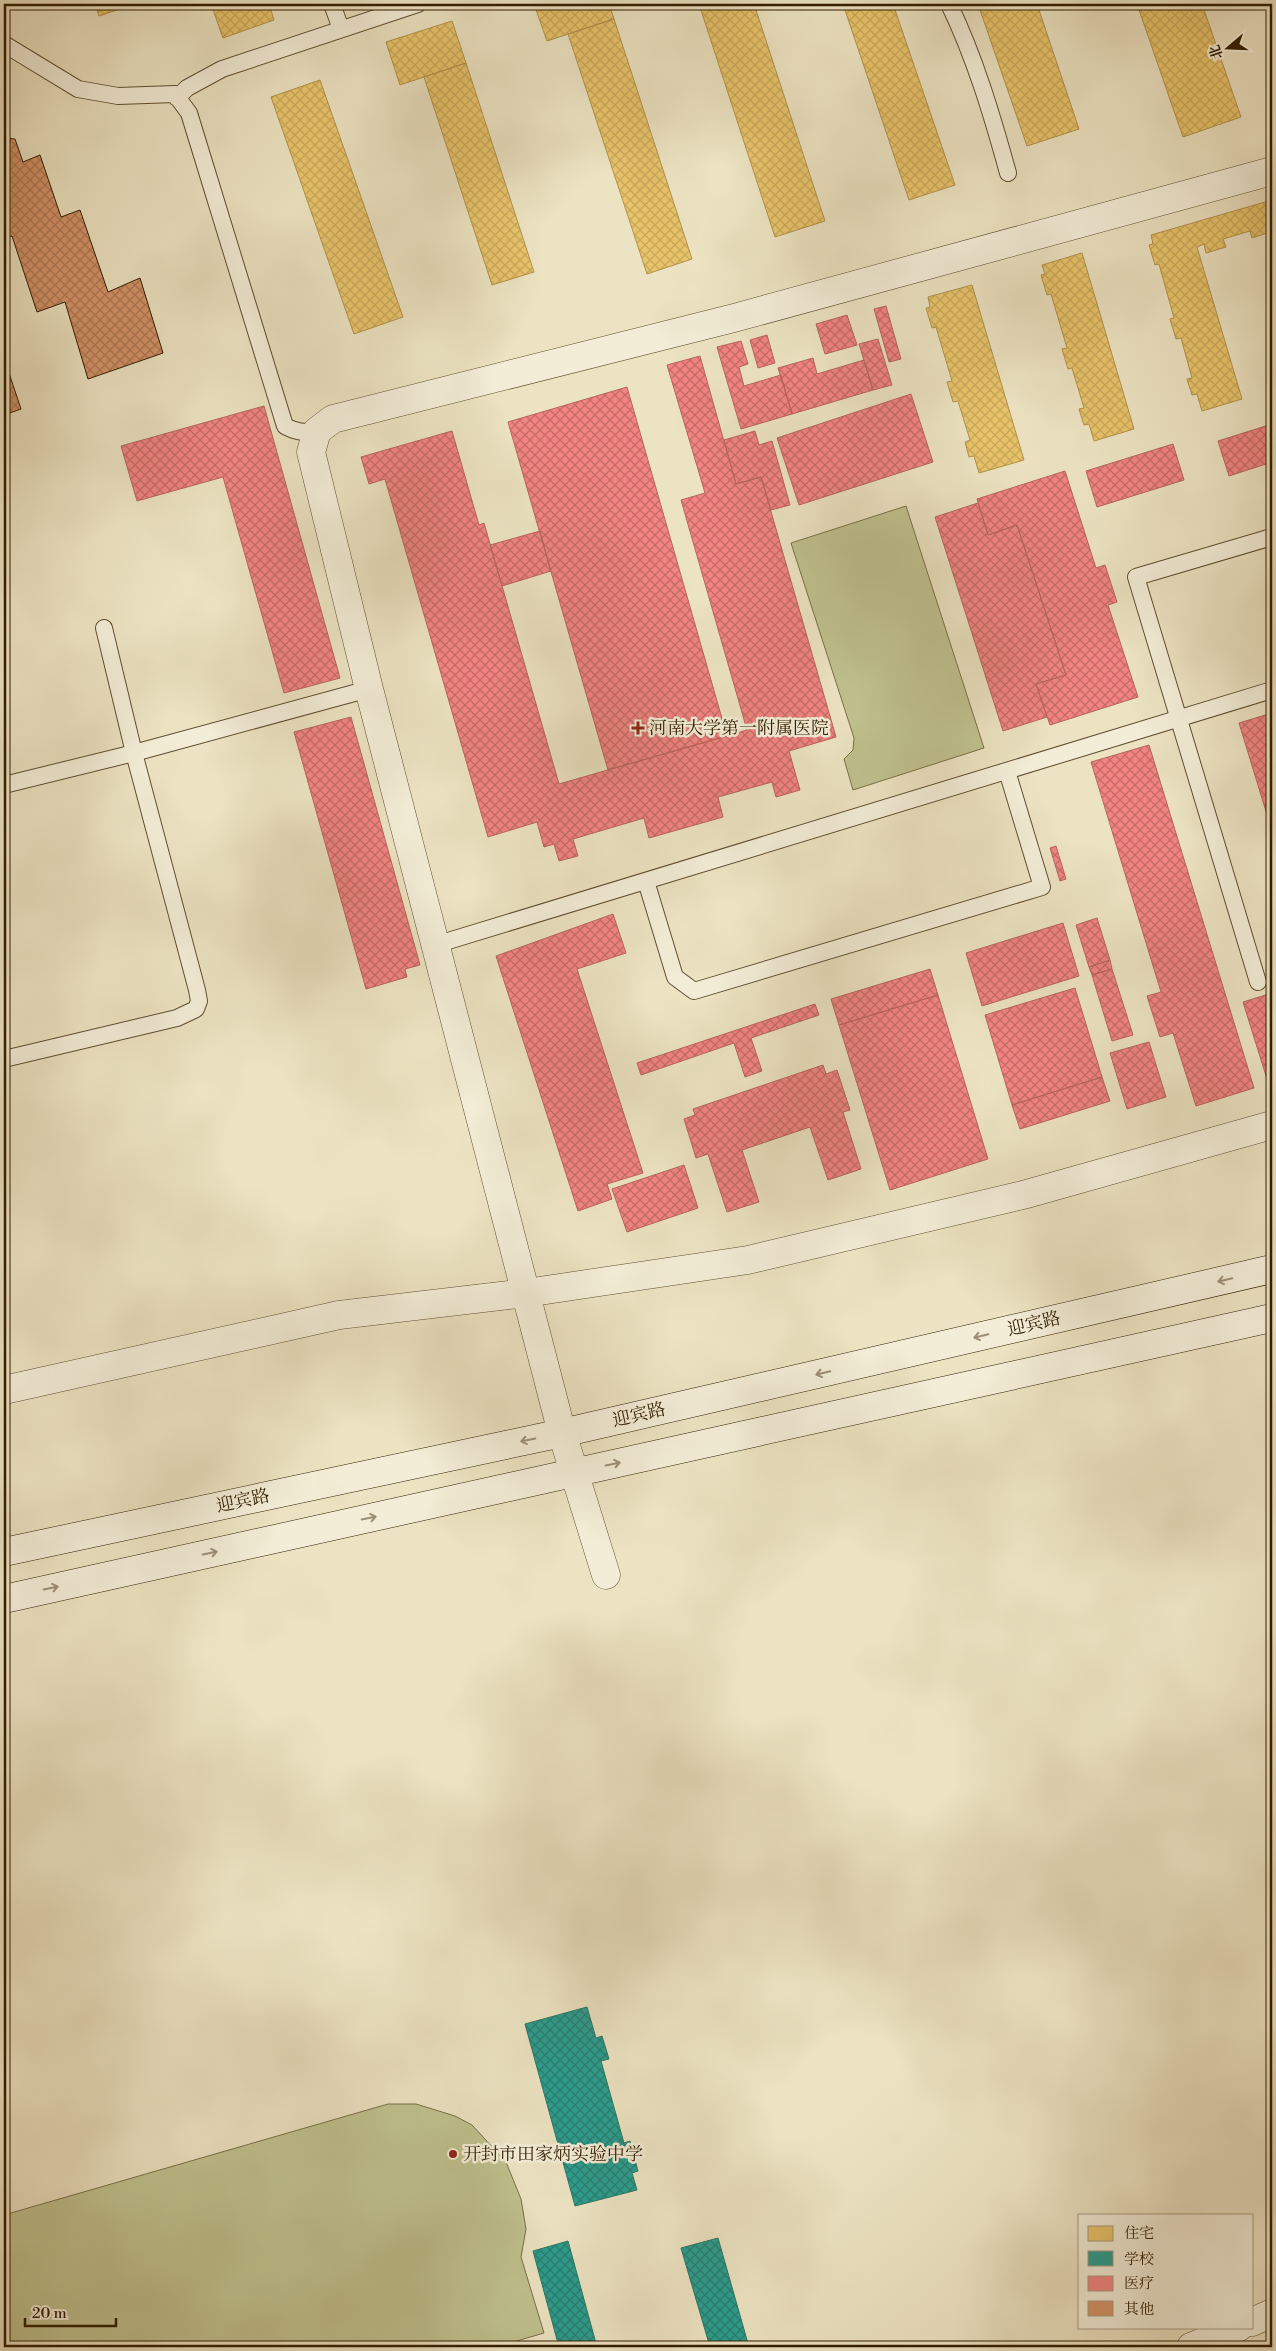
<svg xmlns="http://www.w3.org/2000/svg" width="1276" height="2351" font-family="'Libre Bodoni','Noto Serif SC',serif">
<defs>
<pattern id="homes-cross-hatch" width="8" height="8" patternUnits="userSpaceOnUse" patternTransform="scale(1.25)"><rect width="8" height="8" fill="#e9c46a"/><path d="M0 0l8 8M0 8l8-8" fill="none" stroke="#c8a85a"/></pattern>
<pattern id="schools-cross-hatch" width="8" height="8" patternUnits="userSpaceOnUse" patternTransform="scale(1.25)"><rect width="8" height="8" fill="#2a9d8f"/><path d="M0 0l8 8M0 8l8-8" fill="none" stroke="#257f72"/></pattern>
<pattern id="health-cross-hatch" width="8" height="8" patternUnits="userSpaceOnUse" patternTransform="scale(1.25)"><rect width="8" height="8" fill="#f28482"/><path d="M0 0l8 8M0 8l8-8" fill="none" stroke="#c56b68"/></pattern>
<pattern id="building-cross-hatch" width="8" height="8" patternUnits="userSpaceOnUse" patternTransform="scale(1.25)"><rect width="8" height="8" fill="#d39268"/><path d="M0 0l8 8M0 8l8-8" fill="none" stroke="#ac7753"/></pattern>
</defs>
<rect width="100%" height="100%" fill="#ece3c2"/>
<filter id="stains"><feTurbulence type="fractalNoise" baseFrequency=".004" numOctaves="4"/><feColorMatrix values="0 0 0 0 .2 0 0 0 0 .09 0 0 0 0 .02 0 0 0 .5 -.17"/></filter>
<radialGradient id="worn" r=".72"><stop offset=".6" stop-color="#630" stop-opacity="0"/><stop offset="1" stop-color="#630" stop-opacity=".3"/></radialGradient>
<!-- grass -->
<path fill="#bfc18e" stroke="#786f47" d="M906,506L984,748L853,790L844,759L853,750L854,738L791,543Z
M388,2104H416L455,2116L472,2125L506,2162L521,2199L526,2229L521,2257L544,2333L496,2347H12L4,2320V2215Z"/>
<!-- homes -->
<path fill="url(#homes-cross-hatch)" stroke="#b2924a" d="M95,4H135L99,16Z
M211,4H269L274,20L223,38Z
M534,4H609L614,19L547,41Z
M699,4H754L825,221L775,237Z
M843,4H893L955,185L909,200Z
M978,4H1037L1079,129L1027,146Z
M1137,4H1202L1241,117L1183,137Z
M614,19L692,259L647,274L568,34Z
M452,21L466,63L400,85L386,42Z
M466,63L534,272L492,285L424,77Z
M320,80L403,317L354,334L271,97Z
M1272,200V225L1269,226L1270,232L1252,238L1250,231L1223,239L1226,247L1206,253L1204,244L1197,247L1242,399L1202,411L1197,394L1192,395L1187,379L1192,378L1181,338L1176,339L1170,319L1174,318L1159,264L1155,265L1149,245L1153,244L1151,235Z
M1082,253L1134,429L1094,441L1089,424L1084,425L1079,409L1084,408L1072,368L1068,369L1062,349L1067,348L1051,294L1047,295L1041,275L1045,274L1042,265Z
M972,285L1024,460L979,473L974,456L969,457L965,442L970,440L958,401L953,402L947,382L952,381L936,327L932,328L926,308L930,307L928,297Z"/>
<!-- schools -->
<path fill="url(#schools-cross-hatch)" stroke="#2c7764" d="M587,2007L596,2038L602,2036L609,2059L601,2061L624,2143L630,2141L638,2171L632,2173L637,2190L575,2206L525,2024Z
M718,2238L749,2347H710L681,2248Z
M568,2241L597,2347H559L533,2251Z"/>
<!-- health -->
<path fill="url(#health-cross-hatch)" stroke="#b8655b" d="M886,306L901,359L889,362L874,309Z
M847,315L857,345L825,354L816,324Z
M767,335L775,363L758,368L750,340Z
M878,339L892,385L873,390L859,344Z
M741,341L748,364L739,367L744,386L781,375L792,414L741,429L717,347Z
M700,356L736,484L761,477L836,737L789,751L800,790L776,797L772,782L718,797L723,817L649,838L644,818L573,839L578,856L559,861L554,844L544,847L537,822L488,837L385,479L369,484L361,457L452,431L479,525L484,523L559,784L747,730L681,500L705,493L667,365Z
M813,358L817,374L864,360L873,390L792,414L778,368Z
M627,387L727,736L608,770L508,422Z
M911,394L933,462L799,505L777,438Z
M264,406L340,678L284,693L223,477L137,501L121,446Z
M1272,424V462L1229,476L1218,441Z
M755,431L759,445L772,441L790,505L771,510L761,477L736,484L724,440Z
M1173,444L1184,480L1097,507L1086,471Z
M1065,471L1096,568L1105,565L1117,602L1108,605L1138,697L1050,725L1036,684L1066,675L1017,525L988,535L977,499Z
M978,503L988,535L1017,525L1066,675L1036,684L1047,717L1003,731L935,517Z
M540,531L551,571L502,586L490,545Z
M1272,713V831L1239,723Z
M351,717L420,965L405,969L407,977L366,989L294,732Z
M1149,745L1254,1088L1196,1106L1173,1033L1160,1037L1147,996L1161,992L1091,762Z
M1056,846L1066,879L1060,881L1050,848Z
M613,914L626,953L577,969L643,1173L607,1184L612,1199L578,1211L496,956Z
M1097,918L1110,960L1089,967L1076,925Z
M1063,923L1079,976L982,1006L966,953Z
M1110,960L1112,969L1092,975L1089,967Z
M930,969L938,995L839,1025L831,999Z
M1112,969L1133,1035L1112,1041L1092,975Z
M1075,988L1102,1077L1012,1105L985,1015Z
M1272,993V1095L1243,1002Z
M938,995L988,1159L890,1190L839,1025Z
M815,1004L819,1015L751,1038L762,1071L745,1077L734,1043L641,1075L637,1063Z
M1149,1042L1166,1097L1127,1109L1110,1053Z
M823,1065L826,1074L837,1070L850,1110L843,1112L861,1169L828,1180L810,1127L742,1150L759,1202L727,1212L708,1154L696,1158L684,1119L695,1115L693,1109Z
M1102,1077L1110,1101L1020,1129L1012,1105Z
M684,1165L698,1208L627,1232L612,1189Z"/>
<!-- building -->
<path fill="url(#building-cross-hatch)" stroke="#311d00" d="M4,138L15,139L23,162L40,155L61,217L80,210L108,292L140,278L163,353L88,379L65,302L37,312L12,236L4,239Z
M4,358L21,409L4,415Z"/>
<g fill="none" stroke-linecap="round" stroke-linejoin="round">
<!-- lane casing -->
<g stroke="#604e30" stroke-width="18">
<path id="lane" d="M332,4L341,29
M949,4C975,58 992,115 1008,173
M4,44L78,89L118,96L175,94L189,113L285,426C296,432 304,433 317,431
M177,98L187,88L222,69L418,4
M4,785L134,753L369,689
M646,881L675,977L694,991L1042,887L1007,771
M435,945L1272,690
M1258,982L1136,577L1272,537
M4,1059L177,1018L196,1009L199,1001L197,990L134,753L104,628"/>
</g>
<!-- street casing -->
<g stroke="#604e30" stroke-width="29">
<path id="street" d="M4,1390L339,1315L526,1293L748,1260L1023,1195L1272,1125
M606,1575L562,1433L369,689L311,452L317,431L333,419L734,318L1272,171
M1252,2322L1272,2313
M1191,2347L1239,2327"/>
</g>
<!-- secondary casing -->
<g stroke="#311d00" stroke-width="29">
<path id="secondary" d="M4,1552L562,1433L1272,1269
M4,1599L1272,1318"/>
</g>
<!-- lane -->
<use href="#lane" stroke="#f3edd7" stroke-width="16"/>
<!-- street -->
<use href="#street" stroke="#f3edd7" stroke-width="28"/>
<!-- secondary -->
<use href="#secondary" stroke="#f3edd7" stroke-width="28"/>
</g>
<!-- one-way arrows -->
<defs><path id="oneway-shaft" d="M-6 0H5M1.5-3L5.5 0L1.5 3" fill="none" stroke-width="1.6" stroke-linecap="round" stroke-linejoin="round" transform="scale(1.25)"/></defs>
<g stroke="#9c8f76">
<use href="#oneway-shaft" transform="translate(1225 1280) rotate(167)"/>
<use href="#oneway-shaft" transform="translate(981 1336) rotate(167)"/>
<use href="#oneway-shaft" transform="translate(823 1373) rotate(167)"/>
<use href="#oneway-shaft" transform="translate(528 1440) rotate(168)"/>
<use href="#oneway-shaft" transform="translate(613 1464) rotate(-12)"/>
<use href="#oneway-shaft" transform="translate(369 1518) rotate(-12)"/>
<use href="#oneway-shaft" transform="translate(210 1553) rotate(-12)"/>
<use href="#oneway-shaft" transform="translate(51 1588) rotate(-12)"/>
</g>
<!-- markers -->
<g fill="#8f2418" stroke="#f3edd7" stroke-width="2">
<path d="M635.5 720.5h5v5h5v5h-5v5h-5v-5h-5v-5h5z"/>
<circle cx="453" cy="2154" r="5"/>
</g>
<g text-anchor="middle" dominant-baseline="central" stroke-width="5" stroke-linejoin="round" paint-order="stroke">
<!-- poi labels -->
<g font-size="18" fill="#311d00" stroke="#f3edd7" text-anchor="start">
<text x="649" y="728">河南大学第一附属医院</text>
<text x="463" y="2154">开封市田家炳实验中学</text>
</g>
<!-- street labels -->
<g font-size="18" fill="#311d00" stroke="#f3edd7">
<text transform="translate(1034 1324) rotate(-13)">迎宾路</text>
<text transform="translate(639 1415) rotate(-13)">迎宾路</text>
<text transform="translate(243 1501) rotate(-12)">迎宾路</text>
</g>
</g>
<!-- margin -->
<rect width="1276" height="2351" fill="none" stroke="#ece3c2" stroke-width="20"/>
<rect x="5" y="5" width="1266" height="2341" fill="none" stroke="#311d00" stroke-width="2.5"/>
<rect x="10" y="10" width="1256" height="2331" fill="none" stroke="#311d00"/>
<!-- legend -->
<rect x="1078" y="2214" width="175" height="115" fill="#f3edd7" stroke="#a59a81"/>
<rect x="1088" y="2226" width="25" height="15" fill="#e9c46a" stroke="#a59a81"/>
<text x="1124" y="2238" font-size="15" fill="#311d00">住宅</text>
<rect x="1088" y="2251" width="25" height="15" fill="#2a9d8f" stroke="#a59a81"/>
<text x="1124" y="2264" font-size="15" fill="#311d00">学校</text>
<rect x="1088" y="2276" width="25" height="15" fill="#f28482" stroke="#a59a81"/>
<text x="1124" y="2288" font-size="15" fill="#311d00">医疗</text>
<rect x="1088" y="2301" width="25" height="15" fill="#d39268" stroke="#a59a81"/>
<text x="1124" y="2314" font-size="15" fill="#311d00">其他</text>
<!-- north arrow -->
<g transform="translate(1228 48) rotate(251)" stroke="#f3edd7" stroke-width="4" paint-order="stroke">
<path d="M0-4L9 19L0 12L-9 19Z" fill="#311d00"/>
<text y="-8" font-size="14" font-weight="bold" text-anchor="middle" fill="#311d00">北</text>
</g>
<!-- scale -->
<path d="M25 2318v8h91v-8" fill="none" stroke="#311d00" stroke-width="2.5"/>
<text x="32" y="2318" font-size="15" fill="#311d00" stroke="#f3edd7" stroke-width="4" paint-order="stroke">20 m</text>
<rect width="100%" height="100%" filter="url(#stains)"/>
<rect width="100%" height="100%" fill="url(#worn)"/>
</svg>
